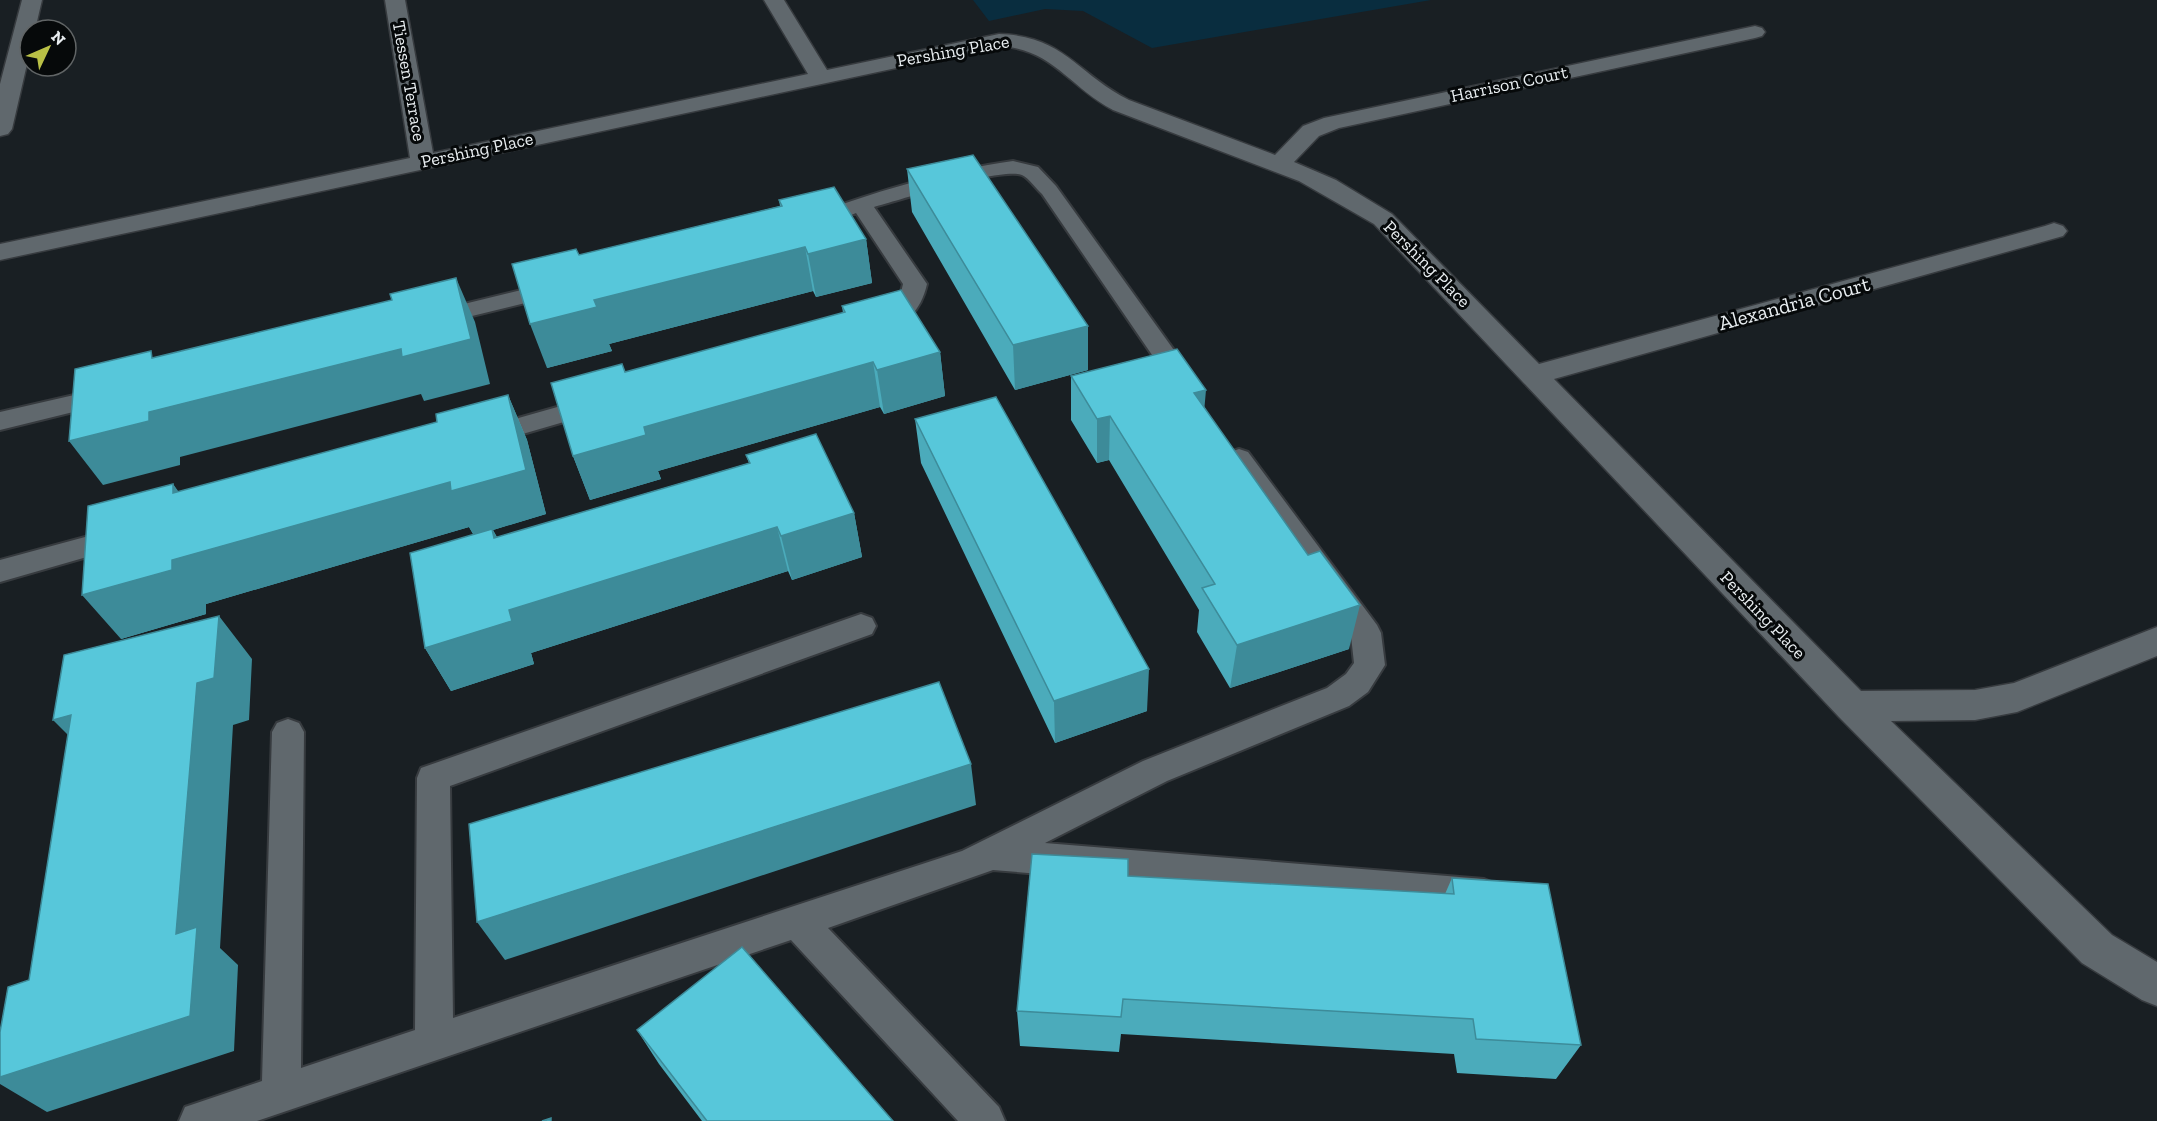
<svg xmlns="http://www.w3.org/2000/svg" width="2157" height="1121" font-family="'Zilla Slab',serif">
<rect width="100%" height="100%" fill="#191f23"/>
<!-- green -->
<path fill="#092d3f" d="M973,0H1431L1152,48L1083,11L1045,9L989,21Z"/>
<g fill="none" stroke-linecap="round" stroke-linejoin="round">
<!-- lane casing -->
<g stroke="#373b3f" stroke-width="4">
<path id="lane" d="M1013,161L1038,167L1056,186L1194,378L1198,384L1194,390L1185,392L1176,390L1042,194C1036,189 1029,178 1022,175C1001,167 900,200 874,207L927,284C921,311 905,327 878,333L870,331L866,326C880,305 896,319 903,284L856,213L820,228H804L801,223L804,218C871,193 942,171 1013,161Z
M558,281L566,283L570,288L566,293L431,326L423,324L419,319L423,314Z
M109,387L118,389L122,395L118,401L0,430V412Z
M596,396L605,398L609,404L605,410L485,445L476,442L472,436L476,430Z
M1239,449L1248,452L1377,625L1381,633L1385,665L1368,692L1349,706L1167,781L1045,843L1484,879L1496,884L1502,895L1496,906L1484,911L993,870L828,928L999,1107L1005,1121H958L791,940L257,1121H179L185,1107L262,1081L272,732L277,723L288,719L299,723L304,732L301,1068L415,1030L417,778L421,768L861,614L872,618L876,626L872,634L450,786L453,1018L962,851L1143,761L1327,688L1346,674L1354,663L1351,636L1230,464L1226,458L1230,452Z
M122,527L132,530L136,537L132,544L0,582V560Z"/>
</g>
<!-- street casing -->
<g stroke="#373b3f" stroke-width="3">
<path id="street" d="M22,0H42L35,30H30V51L12,129L8,134L0,136V84Z
M385,0H405L433,153L808,74L764,0H784L827,70L999,34C1065,36 1077,74 1129,100L1275,155L1303,126L1324,118L1755,26L1762,28L1765,32L1762,36L1755,38L1339,128L1319,136L1294,162L1336,180L1392,214L1539,364L2045,226L2054,223L2063,226L2067,231L2063,236L1554,379L1861,691L1975,690L2014,683L2157,627V656L2017,712L1975,720L1891,721L2112,935L2157,962V1006L2142,1000L2082,963L1839,717L1374,224L1299,181L1113,110C1069,87 1053,49 999,46L0,260V244L410,158Z"/>
</g>
<!-- lane -->
<use href="#lane" fill="#60686d" fill-rule="evenodd"/>
<!-- street -->
<use href="#street" fill="#60686d" fill-rule="evenodd"/>
</g>
<!-- wall -->
<path fill="#4babbb" d="M907,169L1088,326V370L1015,390L912,212Z
M779,200L866,239L872,283L816,297L813,291L609,344L612,351L547,368L579,255L780,206Z
M842,306L940,352L945,396L884,414L880,407L658,471L661,479L590,500L573,456L625,372L843,313Z
M1071,376L1205,408L1349,649L1230,688L1197,632L1199,610L1109,460L1097,463L1071,420Z
M508,395L527,440L546,514L493,530L497,537L749,463L746,455L854,513L862,557L792,580L788,571L531,653L534,664L451,691L425,648L473,534L469,527L206,604V614L121,639L173,484L178,492L437,422Z
M915,419L1147,711L1055,743L921,463Z
M1128,876L1445,894L1452,878L1581,1045L1556,1079L1457,1073L1454,1054L1121,1034L1119,1052L1020,1046L1017,1011Z
M637,1030L893,1121H702L659,1064Z"/>
<!-- shaded-wall -->
<path fill="#3d8b99" d="M866,239L872,283L816,297L808,254Z
M805,247L813,291L609,344L612,351L547,368L530,324L594,300Z
M456,278L475,322L490,384L424,401L421,394L180,457V465L103,485L69,441L149,412Z
M1088,326V370L1015,390L1013,345Z
M940,352L945,396L884,414L877,370Z
M873,362L880,407L658,471L661,479L590,500L573,456L644,427Z
M1206,390L1202,435L1194,393Z
M508,395L527,440L546,514L493,530L514,573L474,535L469,527L206,604V614L121,639L82,595L172,560Z
M1110,416L1109,460L1097,463V419Z
M173,484L205,528L173,493Z
M854,513L862,557L792,580L781,536Z
M777,527L788,571L531,653L534,664L451,691L425,648L509,610Z
M1360,605L1349,649L1230,688L1237,645Z
M219,616L252,659L249,720L233,725L220,948L238,965L234,1051L47,1112L0,1084V1077L176,934L197,683Z
M1149,669L1147,711L1055,743L1054,701Z
M71,715L95,762L53,720Z
M971,764L976,805L505,960L477,922Z"/>
<!-- building -->
<path fill="#57c7da" stroke="#3d8b99" stroke-width="1.5" d="M973,155L1088,326L1013,345L907,169Z
M834,187L866,239L808,254L805,247L594,300L597,307L530,324L512,264L576,249L579,255L782,206L779,200Z
M456,278L471,339L402,357L401,349L149,412V421L69,441L75,369L151,351L152,358L392,300L390,294Z
M901,290L940,352L877,370L873,362L644,427L646,435L573,456L551,383L622,364L625,372L845,312L842,306Z
M1177,349L1206,390L1194,393L1308,555L1320,551L1360,605L1237,645L1202,588L1215,584L1110,416L1097,419L1071,376Z
M508,395L526,470L451,491L450,482L172,560V570L82,595L88,506L173,484V493L437,422L436,414Z
M996,397L1149,669L1054,701L915,419Z
M816,434L854,513L781,536L777,527L509,610L512,621L425,648L410,553L492,529L494,538L750,463L746,455Z
M219,616L214,678L197,683L176,934L197,927L190,1016L0,1077V1032L8,987L29,980L71,715L53,720L64,655Z
M939,682L971,764L477,922L469,824Z
M1032,854L1128,859V876L1454,894L1452,878L1548,884L1581,1045L1476,1039L1473,1019L1123,999L1121,1017L1017,1011Z
M742,947L893,1121H707L637,1030Z
M551,1118V1121H542Z"/>
<g text-anchor="middle" dominant-baseline="central" stroke-width="6" stroke-linejoin="round" paint-order="stroke">
<!-- far-street labels -->
<g font-size="18" fill="#e9eef1" stroke="#06090a">
<text transform="translate(953 51) rotate(-10)">Pershing Place</text>
<text transform="translate(409 81) rotate(80)">Tiessen Terrace</text>
<text transform="translate(1509 84) rotate(-12)">Harrison Court</text>
<text transform="translate(477 150) rotate(-12)">Pershing Place</text>
<text transform="translate(1427 264) rotate(45)">Pershing Place</text>
<text transform="translate(1763 615) rotate(46)">Pershing Place</text>
</g>
<!-- street labels -->
<g font-size="21" fill="#e9eef1" stroke="#06090a">
<text transform="translate(1794 303) rotate(-15)">Alexandria Court</text>
</g>
</g>
<!-- north arrow -->
<g transform="translate(48 48) rotate(46)"><circle r="28" fill="#06090a" stroke="#616566" stroke-width="1.5"/>
<path d="M0-4.5L10 22L0 15L-10 22Z" fill="#b9c046"/>
<text y="-9" font-size="16" font-weight="bold" text-anchor="middle" fill="#e9eef1">N</text>
</g>
</svg>
